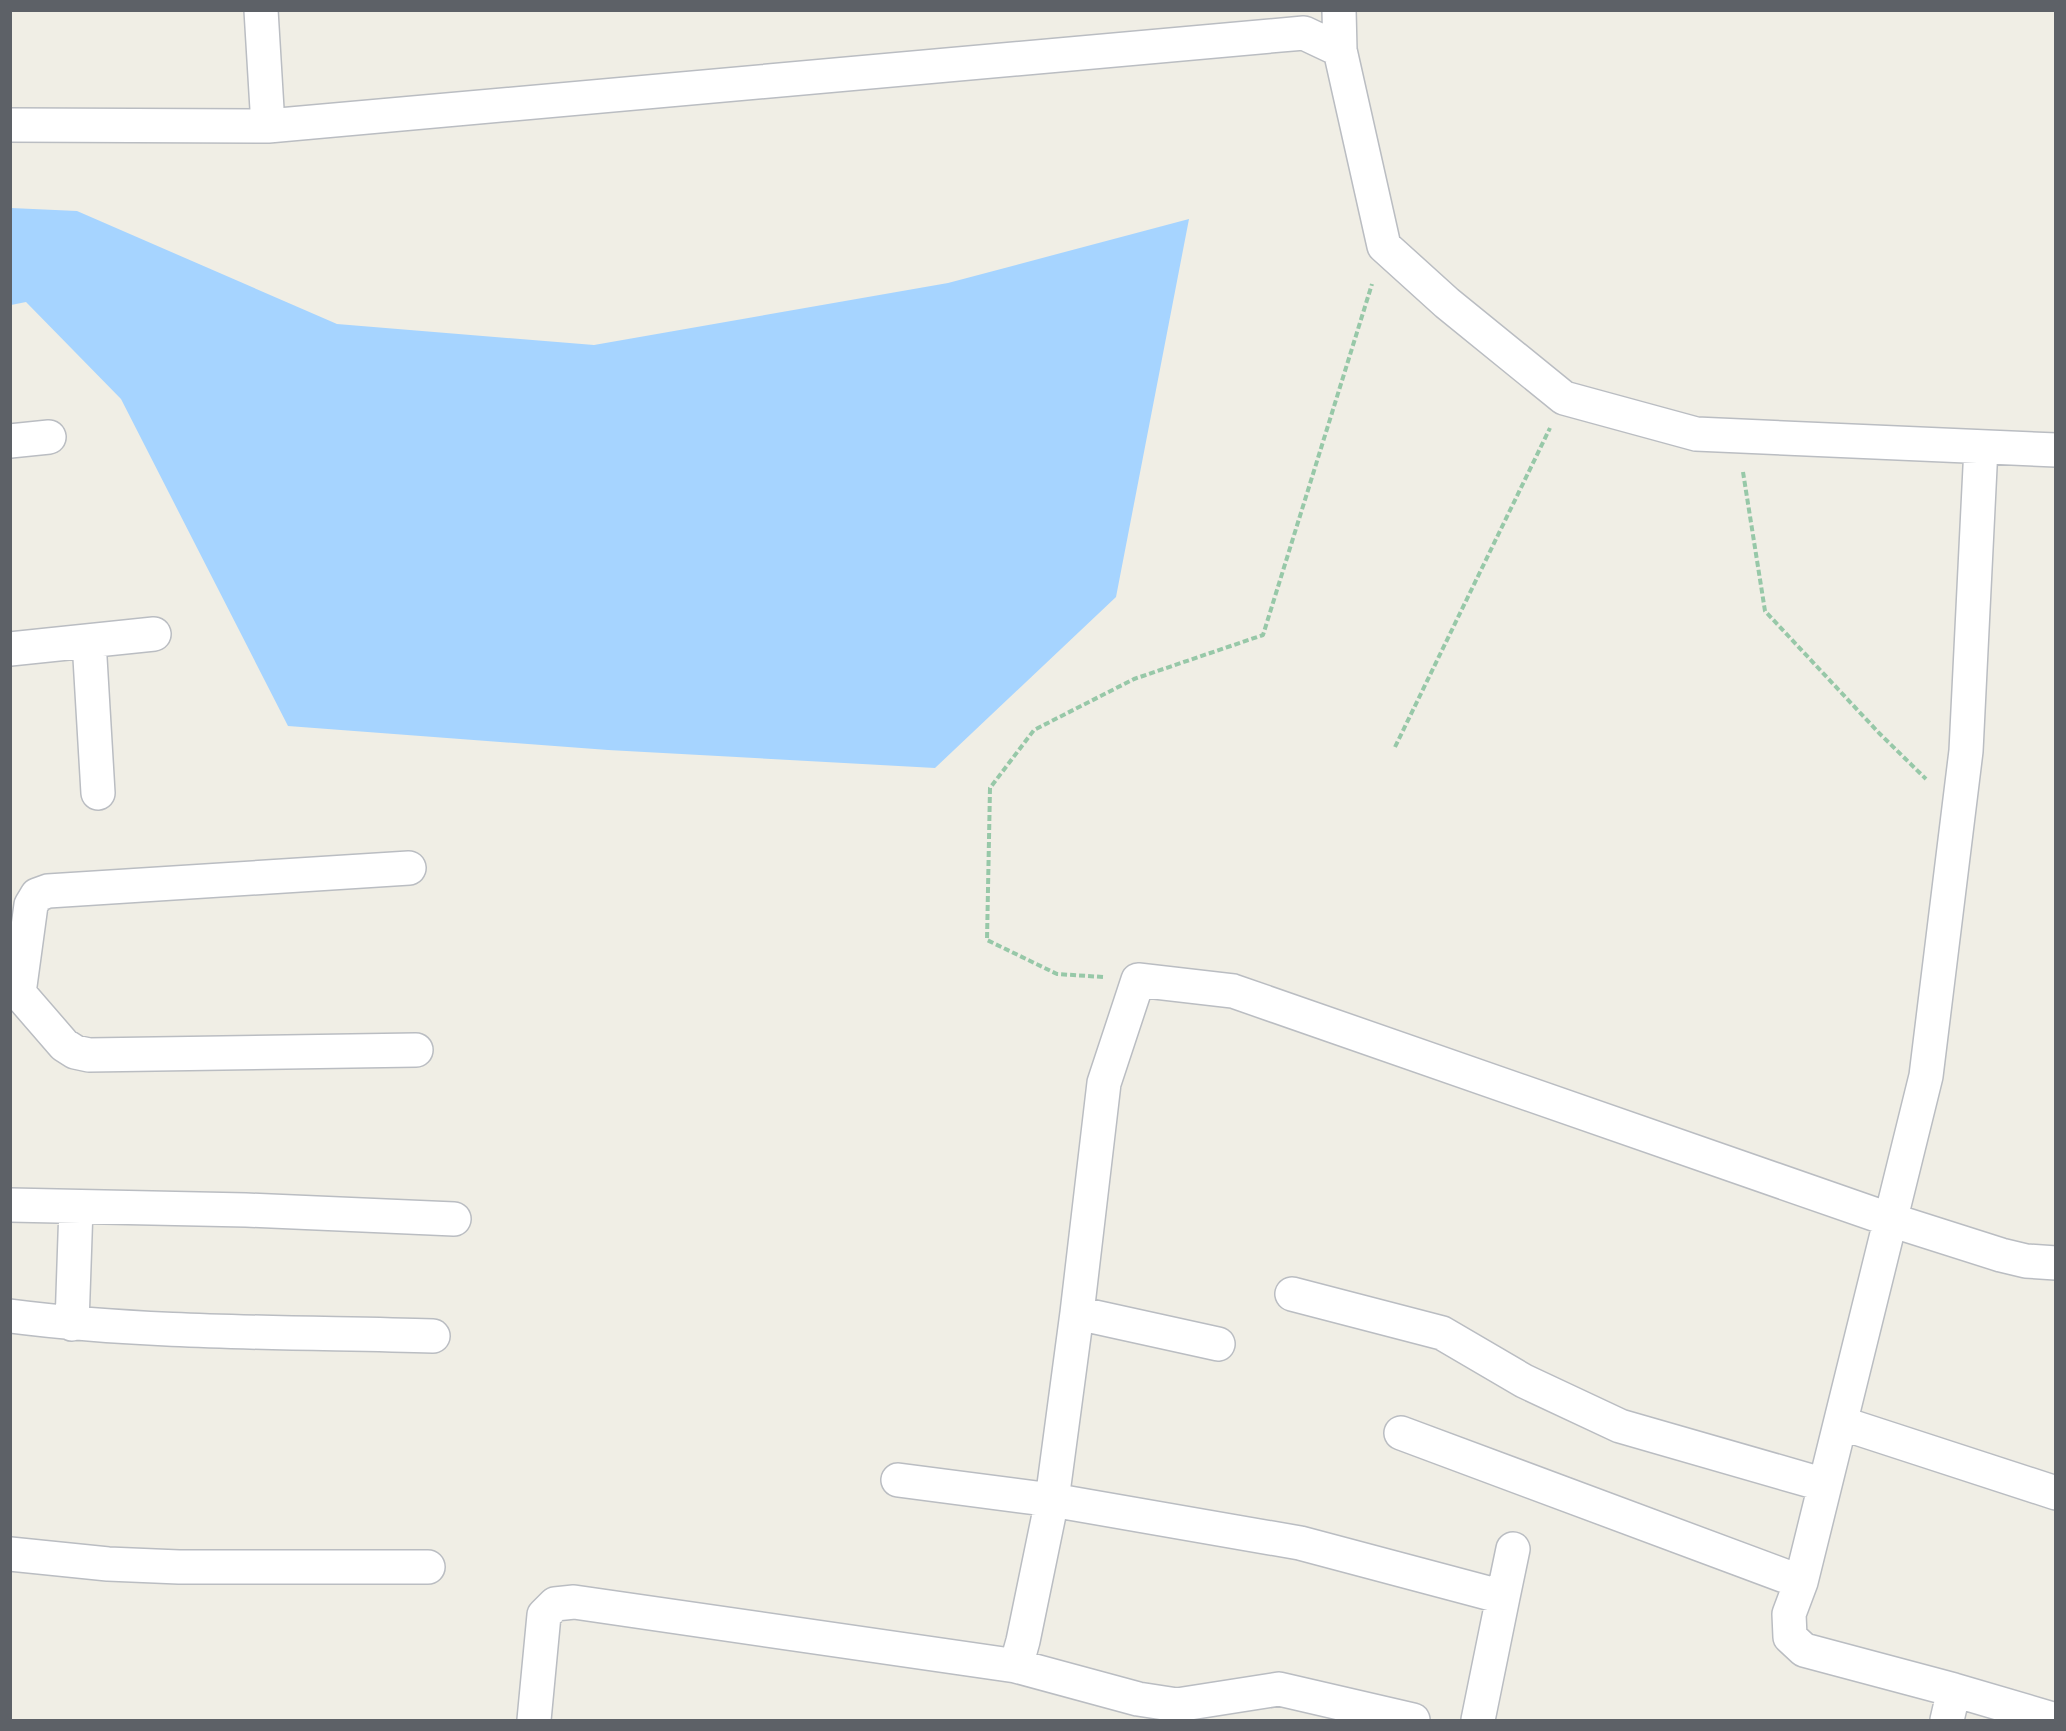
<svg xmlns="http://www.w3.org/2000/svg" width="2066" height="1731" font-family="'Nunito Sans',sans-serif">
<rect width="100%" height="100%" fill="#f0eee5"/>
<!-- water -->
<path fill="#a6d4ff" d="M11,208L77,211L337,324L594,345L948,283L1189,219L1116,597L935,768L608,750L288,726L121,399L26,302L11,305Z"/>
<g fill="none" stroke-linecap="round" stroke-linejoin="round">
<!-- minor casing -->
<g stroke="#babdc2" stroke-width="36">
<path id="minor" d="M261,10L268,126
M1339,10L1340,50
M10,125L268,126L1304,33L1340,50L1384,246L1447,303L1564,398L1696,434L2056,450
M10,441L49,437
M1981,447L1966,751L1926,1076L1801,1582L1789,1614L1790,1637L1804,1650L1954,1690L2056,1720
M89,641L98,793
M10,649L154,634
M10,991L19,993L64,1045L75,1052L89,1055L416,1050
M19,993L31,905L37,895L48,891L409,868
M10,1205L246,1210L454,1219
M1292,1294L1442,1333L1524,1381L1620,1426L1825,1485
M1077,1313L1218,1344
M10,1316C150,1334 292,1332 433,1336
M72,1324L76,1207
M1841,1423L2056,1493
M1401,1433L1801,1582
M898,1480L1052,1500L1077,1313L1104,1083L1138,980L1233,991L1891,1220L2001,1255L2026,1261L2056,1263
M10,1554L108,1564L179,1567H428
M1503,1597L1513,1549
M1016,1666L1138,1699L1177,1705L1279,1689L1413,1720
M534,1720L544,1615L555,1604L574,1602L1016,1666L1023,1641L1052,1500L1300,1543L1503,1597L1478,1720
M1947,1720L1954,1690"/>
</g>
<!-- path -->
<path stroke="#97c8a8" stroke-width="4" stroke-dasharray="6 3" stroke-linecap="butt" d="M1743,472L1765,611L1879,733L1926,779
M1395,747L1550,428
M1103,977L1057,974L987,940L990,788L1034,730L1134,679L1263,635L1372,284"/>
<!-- minor -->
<use href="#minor" stroke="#fff" stroke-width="33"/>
</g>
<!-- border -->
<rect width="2066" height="1731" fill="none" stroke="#5d6167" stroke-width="24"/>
</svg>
